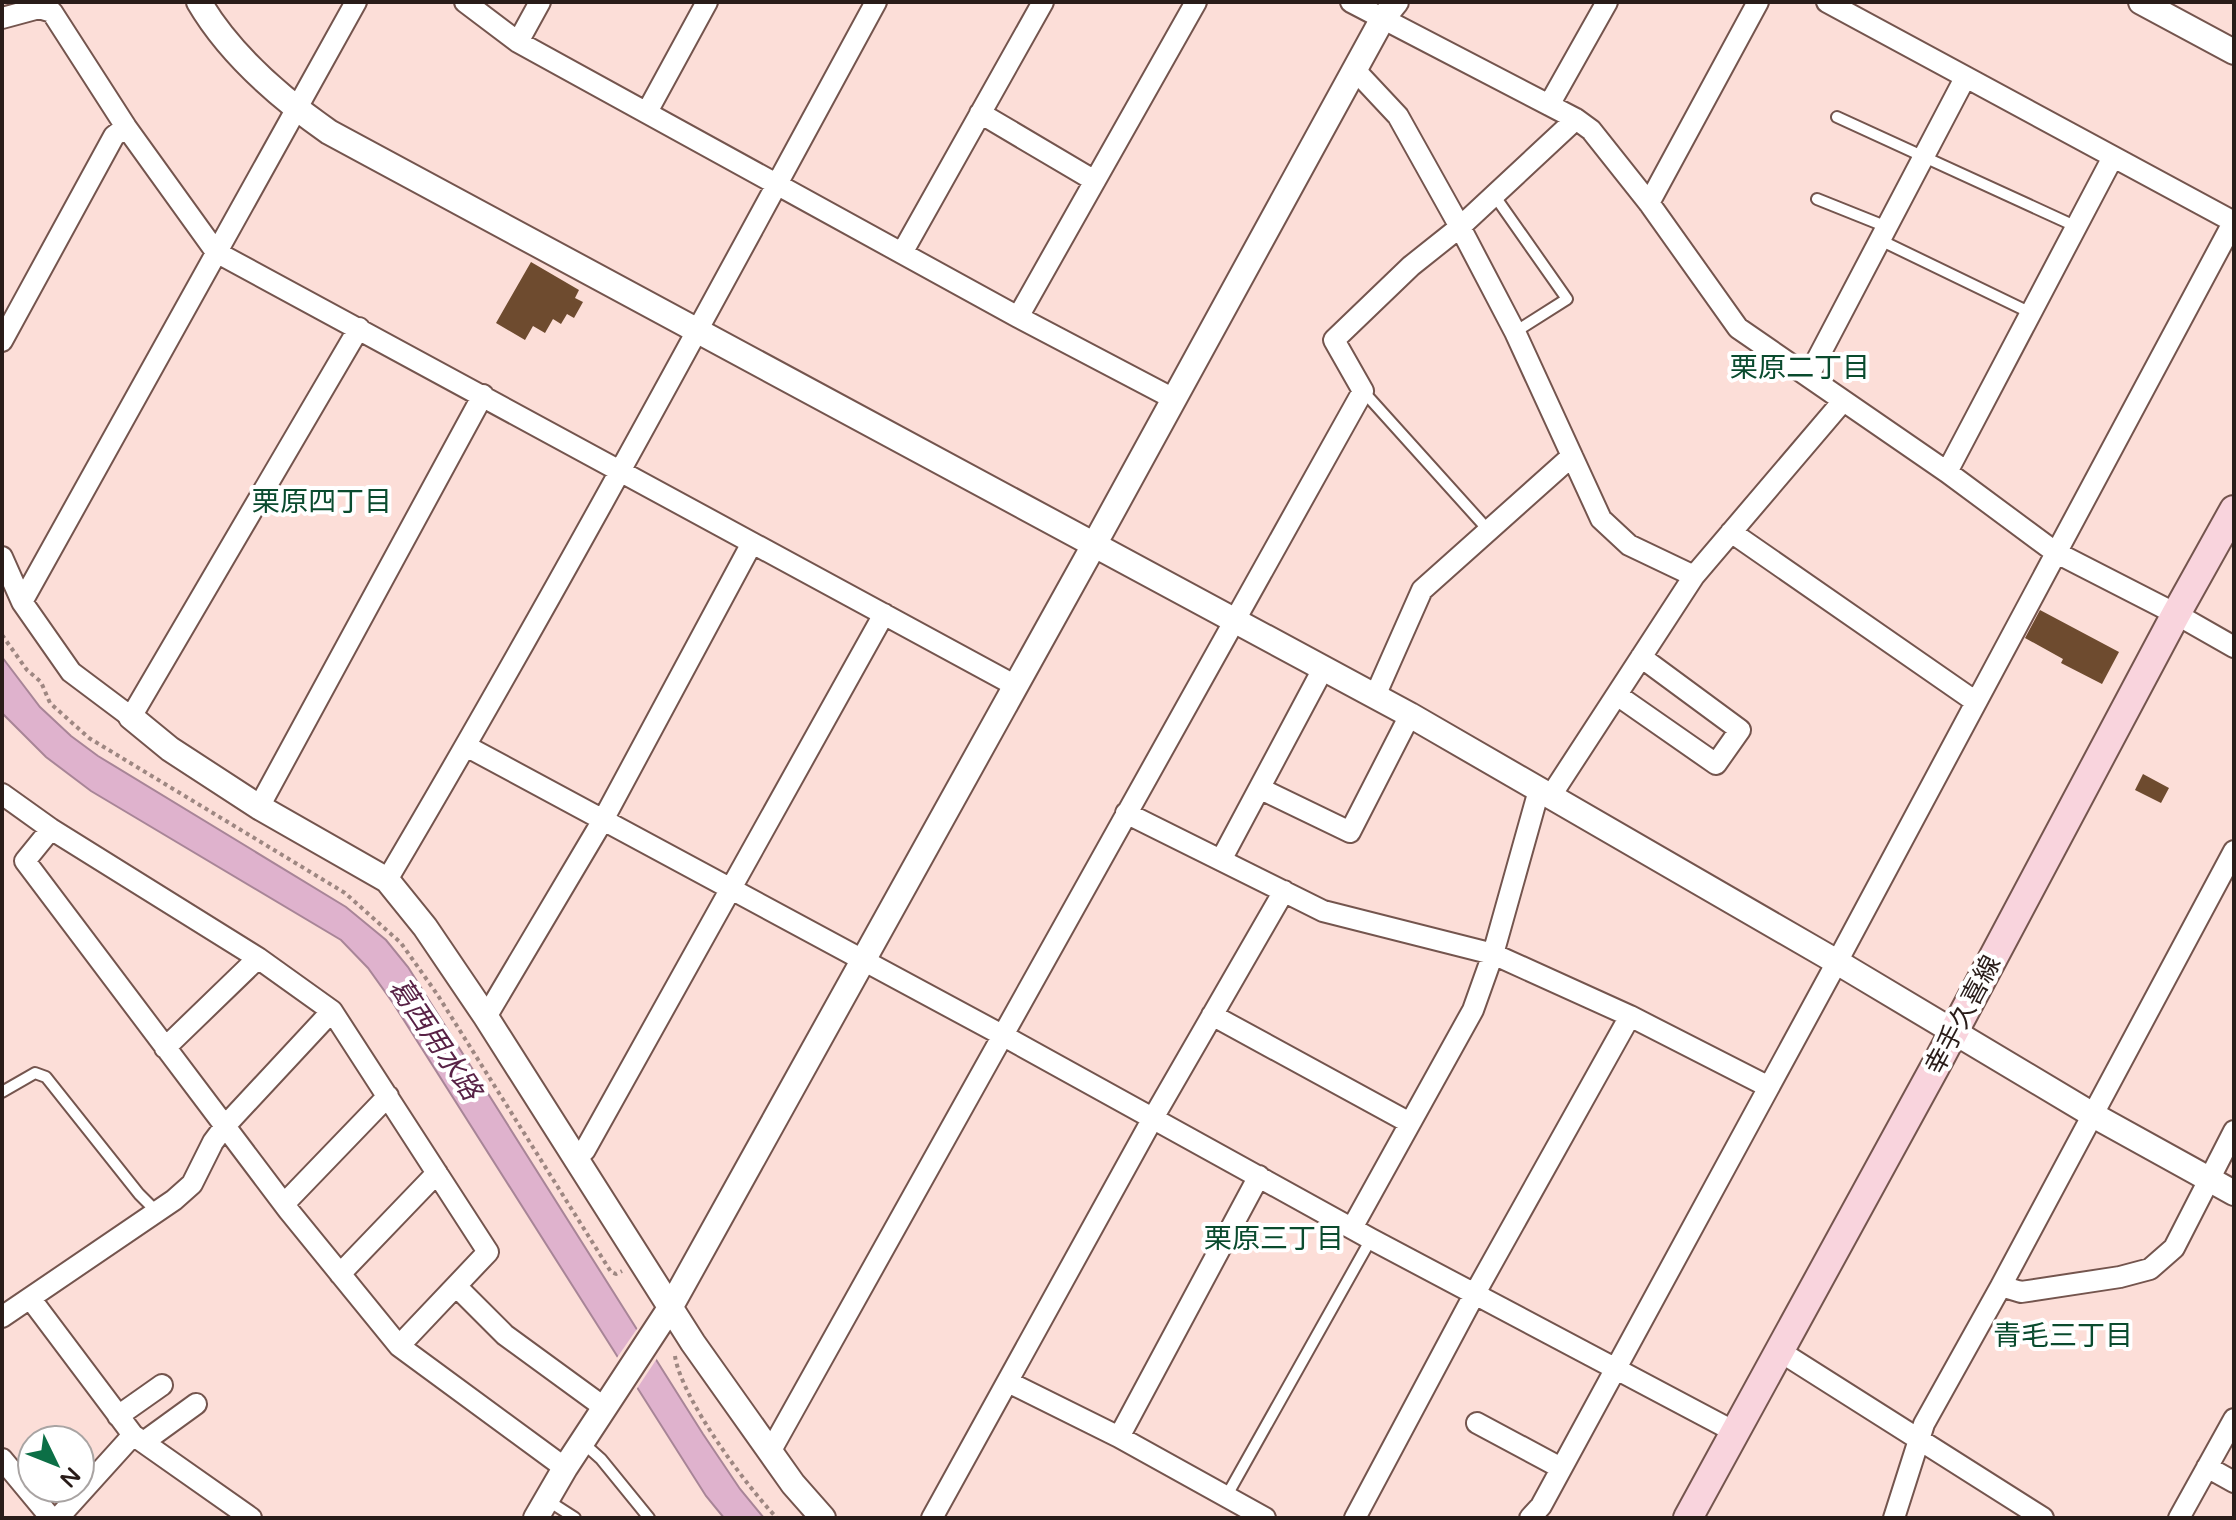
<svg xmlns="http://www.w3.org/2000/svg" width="2236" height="1520" font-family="'Varela Round','Noto Sans JP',sans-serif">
<rect width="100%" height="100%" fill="#fcded8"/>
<!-- water -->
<path fill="#dfb2cd" stroke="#a88597" stroke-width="2" d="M2,657L40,707L71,736L98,756L346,907L386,940L408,967L703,1434L740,1489L764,1518H724L706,1496L393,1003L368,968L341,940L91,791L46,757L2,713Z"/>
<!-- pier -->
<path fill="#fcded8" d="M639,1326L658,1357L634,1393L614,1362Z"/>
<!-- building -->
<path fill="#6e4b2f" d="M531,262L579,290L575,298L583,302L574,318L567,314L561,324L553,319L545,333L533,326L525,340L496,323Z
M2040,610L2119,652L2102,684L2061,663L2063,659L2025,638Z
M2143,774L2169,788L2161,803L2135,790Z"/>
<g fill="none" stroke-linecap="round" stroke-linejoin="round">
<!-- service casing -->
<g stroke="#74554e" stroke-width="14">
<path id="service" d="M1837,117L2077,227
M1494,195L1567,299L1515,332
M1817,199L1887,227
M1880,240L2031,313
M1363,391L1490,532
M2,1092L35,1073L46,1077L139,1194L157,1212
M582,1442L601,1459L649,1518
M1226,1497L1371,1239
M547,1500L575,1518"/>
</g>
<!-- minor casing -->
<g stroke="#74554e" stroke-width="24">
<path id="minor" d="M465,2L518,42L1018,317L1174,399
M1351,2L1576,119L1591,130L1649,203L1738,328L1947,472L2055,552L2176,614L2234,647
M1827,2L2234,222
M2,18L39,8L52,12L126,127L216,252L1016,686
M518,42L540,2
M1354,69L1398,116L1460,227L1515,332L1601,519L1629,545L1694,576
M1549,105L1607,2
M647,112L707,2
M980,113L1095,181
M1649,203L1758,2
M902,253L1043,2
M1018,317L1196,2
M2,341L114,136L126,127
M1809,375L1965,78
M1947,472L2113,157
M1731,532L1976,702
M2,557L22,602L71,672L131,717L359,328
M22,602L356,2
M1617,695L1716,764L1740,730L1641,657
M1375,696L1422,590L1572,456
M466,746L1002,1035L1371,1239L1735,1432
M1261,789L1350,832L1410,715
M2,794L51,829L258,958L332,1011L488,1252L399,1346
M1550,797L1694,576L1843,401
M259,807L483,395
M1126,813L1323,911L1493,954L1630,1016L1769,1087
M51,829L25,861L289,1211L399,1346L565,1468
M1221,860L1324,667
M387,880C558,591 716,296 876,2
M1212,1015L1408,1122
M486,1017L603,820L752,543
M165,1048L258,958
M575,1160L585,1150L884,614
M284,1204L388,1096
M1352,1228L1473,1010L1493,954L1539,790
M340,1274L437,1173
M456,1286L505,1335L605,1408
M2001,1286L2021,1292L2120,1277L2150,1269L2174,1248L2234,1131
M30,1298L133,1435L251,1518
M2,1317L174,1200L192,1184L213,1142L225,1126L332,1011
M1781,1352L2043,1518
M1008,1382L1119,1437L1265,1518
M118,1416L162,1385
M1477,1423L1561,1468
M1119,1437L1259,1176
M145,1441L196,1404
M770,1452L1363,391L1334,340L1411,266L1460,227L1576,119
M2,1459L51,1518
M2207,1467L2234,1482
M58,1518L133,1435
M932,1518L1153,1118L1284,891
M1355,1518L1474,1295L1630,1016
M1530,1518L1541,1506L1837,962L2234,221
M1894,1518L1924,1424L2001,1286L2234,851
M2179,1518L2234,1419"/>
</g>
<!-- tertiary casing -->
<g stroke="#74554e" stroke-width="28">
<path id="tertiary" d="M199,2C230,55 279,97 329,132L1410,715L1837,962L2093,1115L2234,1193
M2141,2L2234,52
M131,717L170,749L259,807L387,880L425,927L486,1017L693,1343L793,1484L823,1518
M536,1518L565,1468L670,1308L1094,545L1383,18L1396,2"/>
</g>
<!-- secondary casing -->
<g stroke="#74554e" stroke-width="32">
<path id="secondary" d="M1688,1518L1935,1067L2176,614L2234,510"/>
</g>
<!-- path -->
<path stroke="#9e8782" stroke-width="4" stroke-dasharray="4 4" stroke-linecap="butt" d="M2,635L27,670L41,682L50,703L89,738L345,893L401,943L437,994L611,1272L616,1274L622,1271
M675,1356C681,1398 747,1487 777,1518"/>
<!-- service -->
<use href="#service" stroke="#fff" stroke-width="10"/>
<!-- minor -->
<use href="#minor" stroke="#fff" stroke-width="20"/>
<!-- tertiary -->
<use href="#tertiary" stroke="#fff" stroke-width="24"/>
<!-- secondary -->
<use href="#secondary" stroke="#f9d4dd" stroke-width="28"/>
</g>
<g text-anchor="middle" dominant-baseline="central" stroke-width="8" stroke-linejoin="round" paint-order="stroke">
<!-- street labels -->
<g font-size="26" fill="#291c19" stroke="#fff">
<text transform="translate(1963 1015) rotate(-62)">幸手久喜線</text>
</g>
<!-- neighbourhood labels -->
<g font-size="28" fill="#0a4b2e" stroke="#fff">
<text x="1800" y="368">栗原二丁目</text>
<text x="322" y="502">栗原四丁目</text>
<text x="1274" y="1239">栗原三丁目</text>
<text x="2063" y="1336">青毛三丁目</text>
</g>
<!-- water labels -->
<g font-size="28" font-style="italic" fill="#582246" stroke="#fff">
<text transform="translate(435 1039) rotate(56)">葛西用水路</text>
</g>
</g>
<!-- border -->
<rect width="2236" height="1520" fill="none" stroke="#291c19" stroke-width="8"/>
<!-- north arrow -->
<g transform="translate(56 1464) rotate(133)"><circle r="38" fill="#ffffff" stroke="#a9a4a3" stroke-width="2"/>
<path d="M0-6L14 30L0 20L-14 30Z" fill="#0c6f46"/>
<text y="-12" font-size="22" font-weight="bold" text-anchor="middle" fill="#291c19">N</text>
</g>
</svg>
